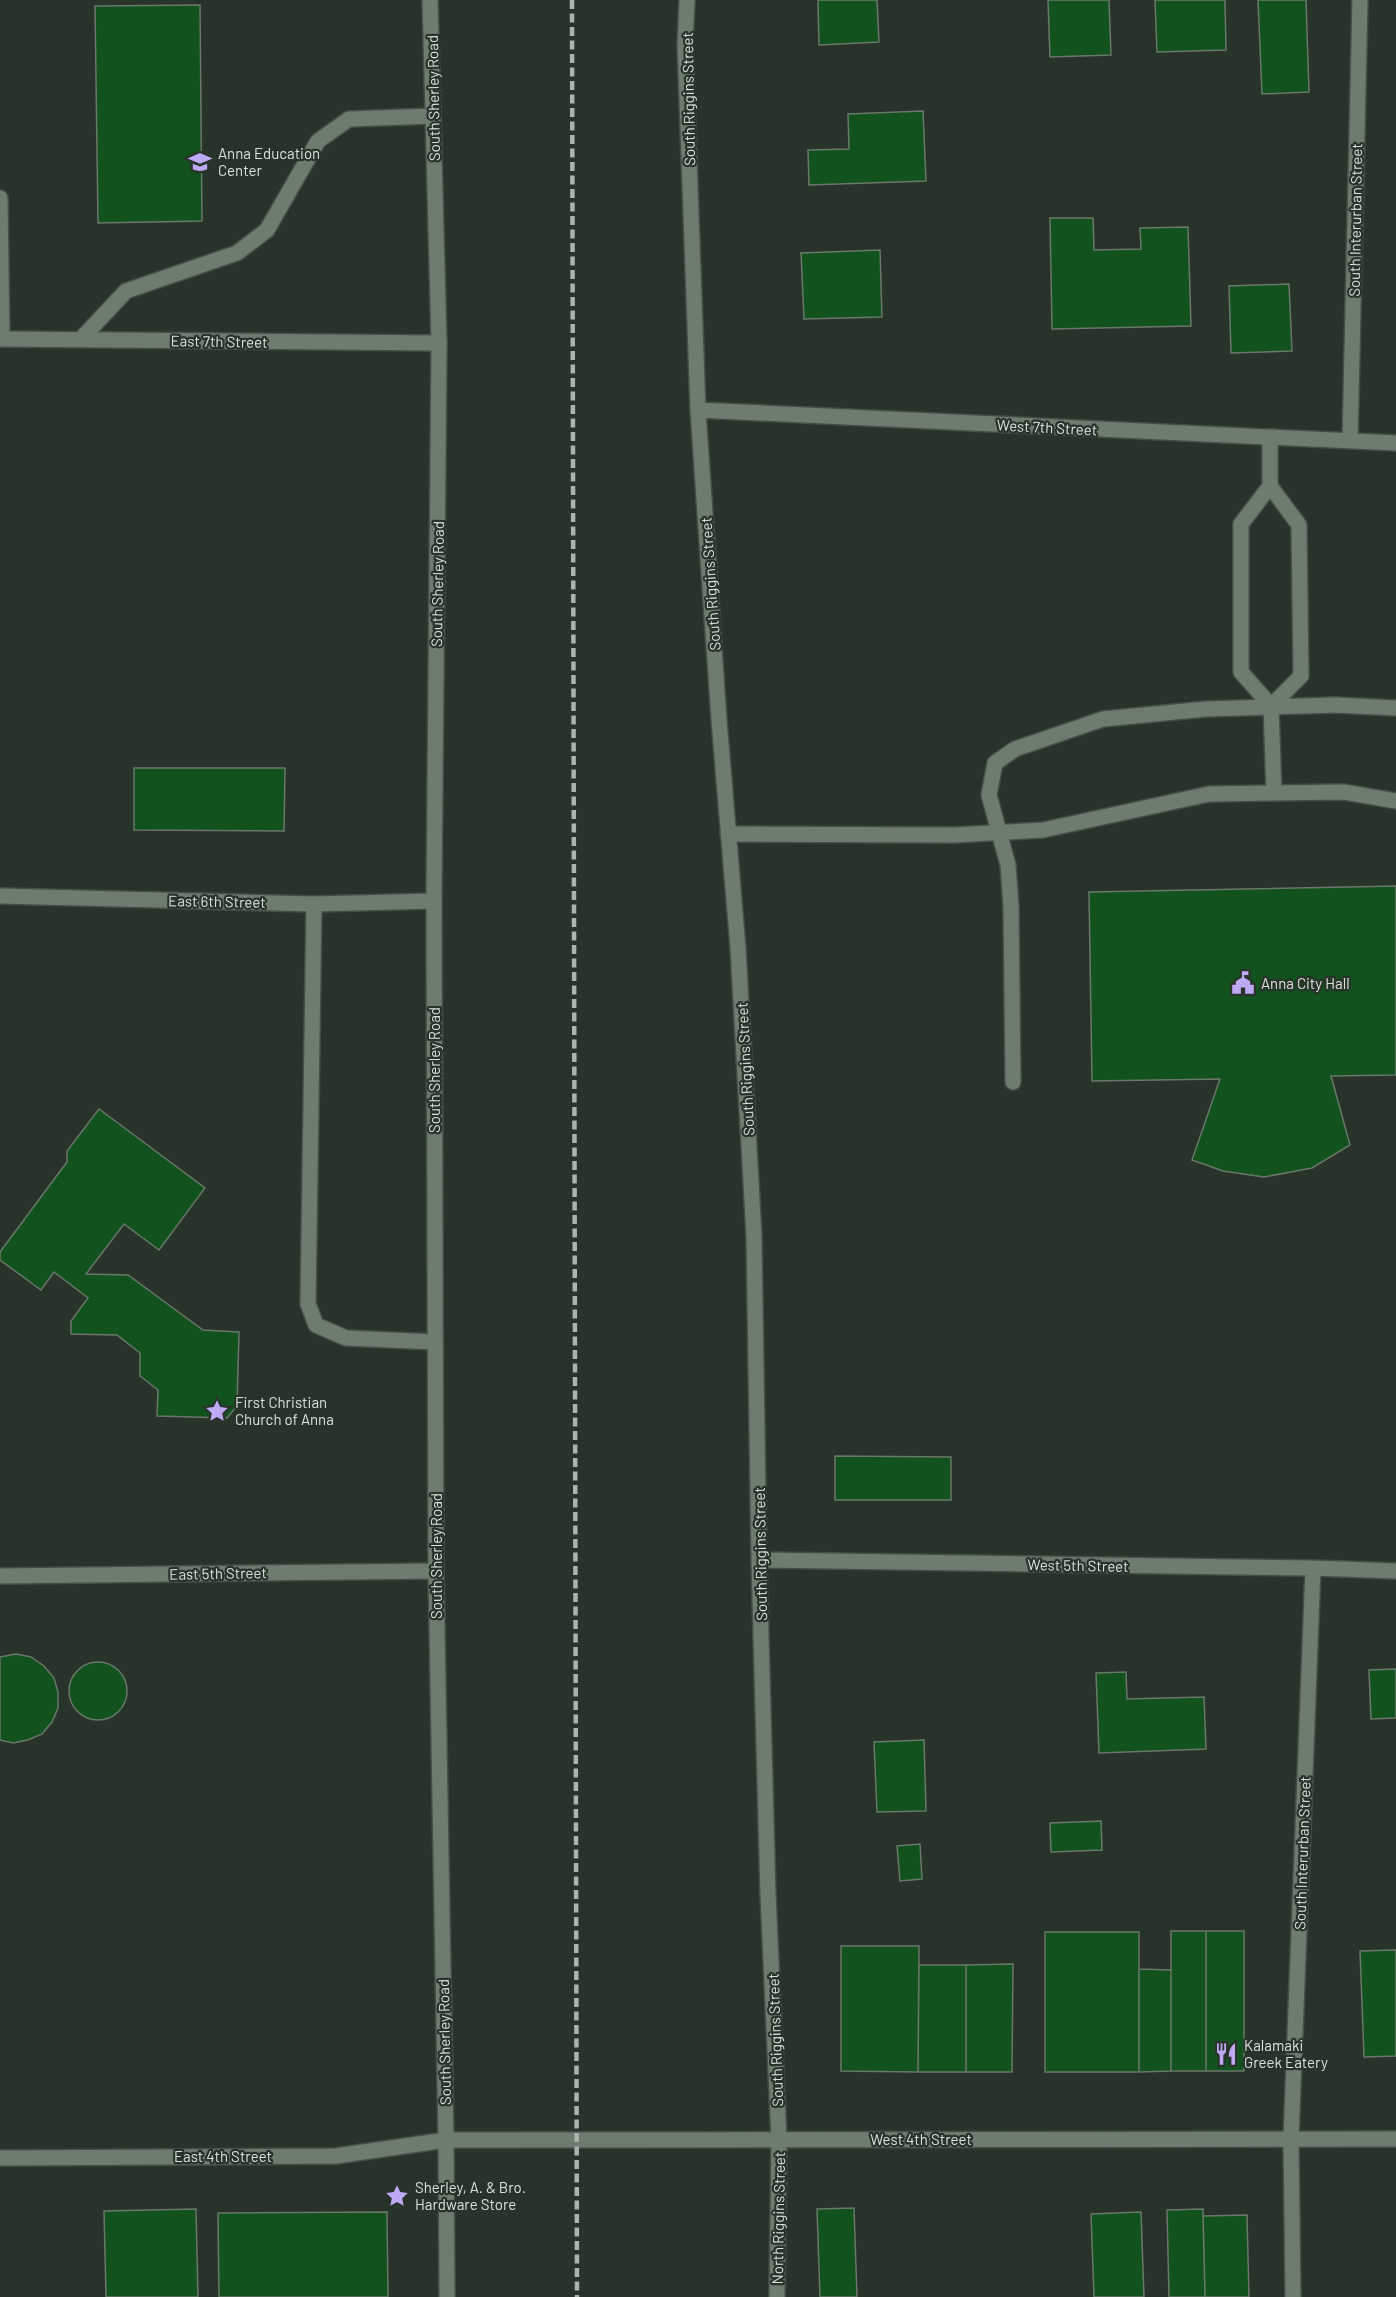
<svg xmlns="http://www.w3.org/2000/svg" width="1396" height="2297" font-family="Barlow,sans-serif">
<rect width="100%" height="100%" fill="#283329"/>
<!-- building -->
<path fill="#11521f" stroke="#6a776b" stroke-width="1.5" d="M818,0H877L879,42L819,45Z
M1048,0H1109L1111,55L1050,57Z
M1155,0H1225L1226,50L1157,52Z
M1258,0H1306L1309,92L1262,94Z
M200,5L202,221L98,223L95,6Z
M923,111L926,181L809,185L808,150L849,149L848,114Z
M1050,218H1093L1094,250L1141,249L1140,228L1188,227L1191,326L1052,329Z
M880,250L882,317L804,319L801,253Z
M1289,284L1292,351L1231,353L1229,286Z
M134,768H285L284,831L134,830Z
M1396,886V1075L1331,1076L1350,1145L1312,1168L1264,1177L1223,1171L1192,1160L1220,1079L1092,1081L1089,892Z
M99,1109L205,1188L159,1250L124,1224L86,1274L128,1275L203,1330L239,1332L237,1406L227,1418L157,1416L158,1390L140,1376V1353L117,1335L71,1334V1321L88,1298L54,1272L41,1290L0,1260V1252L67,1162V1151Z
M835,1456L951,1457V1500H835Z
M16,1654L31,1657L44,1666L54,1678L58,1692V1708L52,1722L42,1734L28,1740L13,1743L0,1740V1657Z
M69 1691a29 29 0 1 1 58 0a29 29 0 1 1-58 0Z
M1396,1669V1718L1371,1719L1369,1670Z
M1126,1672L1127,1699L1204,1697L1206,1749L1099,1753L1096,1673Z
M924,1740L926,1811L877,1812L874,1742Z
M1101,1821L1102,1850L1051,1852L1050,1823Z
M920,1844L922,1879L900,1881L897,1846Z
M1171,1931H1206V2071H1171Z
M1206,1931H1244V2071H1206Z
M1045,1932H1139V2072H1045Z
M841,1946H919L918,2072L841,2071Z
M1396,1950V2056L1364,2057L1360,1951Z
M1013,1964L1012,2072H966V1965Z
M919,1965H966V2072H918Z
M1139,1969L1171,1970V2071L1139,2072Z
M854,2208L857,2297H820L817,2209Z
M196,2209L198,2297H106L104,2211Z
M1203,2209L1205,2297H1169L1167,2210Z
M387,2212L388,2297H219L218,2213Z
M1141,2212L1144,2297H1094L1091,2214Z
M1247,2215L1249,2297H1205L1203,2216Z"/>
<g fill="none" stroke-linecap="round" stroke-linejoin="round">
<!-- service casing -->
<g stroke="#454e46" stroke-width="18">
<path id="service" d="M0,198L2,339
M81,339L126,291L237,253L267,230L318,141L349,119L433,116
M1270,437V486L1241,524V672L1271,706L1274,793
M1270,486L1299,525L1301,676L1271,706
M728,834L955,835L1043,830L1209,794L1344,792L1396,801
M314,904L308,1304L316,1325L346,1338L435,1342
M1013,1082L1011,906L1008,865L989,795L995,763L1015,749L1103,719L1206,709L1335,705L1396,708"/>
</g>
<!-- minor casing -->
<g stroke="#454e46" stroke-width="18">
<path id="minor" d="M687,0L685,45L698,410L719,720L738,948L754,1236L759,1560L768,1894L779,2139L777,2297
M0,339L439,343
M698,410L1396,443
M1350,441L1360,0
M0,896L314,904L434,901
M759,1560L1313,1568L1396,1571
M0,1576L436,1571
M0,2158L336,2156L446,2140
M1293,2297L1291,2139L1313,1568"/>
</g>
<!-- tertiary casing -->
<g stroke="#454e46" stroke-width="18">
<path id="tertiary" d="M430,0L439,343L434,901L436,1571L446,2140"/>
</g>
<!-- secondary casing -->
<g stroke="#454e46" stroke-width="18">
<path id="secondary" d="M447,2297L446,2140L1396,2139"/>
</g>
<!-- service -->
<use href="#service" stroke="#6e7b6f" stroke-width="15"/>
<!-- minor -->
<use href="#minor" stroke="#6e7b6f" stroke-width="15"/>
<!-- tertiary -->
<use href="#tertiary" stroke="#6e7b6f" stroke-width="15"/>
<!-- secondary -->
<use href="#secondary" stroke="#6e7b6f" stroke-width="15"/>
<!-- rail -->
<path stroke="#acb4ad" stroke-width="4.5" stroke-dasharray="9 4.5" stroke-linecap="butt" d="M572,0L577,2297"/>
</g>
<!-- icons -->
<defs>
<g id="school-bare" transform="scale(1.8)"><path d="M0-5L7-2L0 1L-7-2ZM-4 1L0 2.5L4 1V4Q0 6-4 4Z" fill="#bea9f4" stroke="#283329" stroke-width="2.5" paint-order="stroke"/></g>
<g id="civic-bare" transform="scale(1.8)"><path d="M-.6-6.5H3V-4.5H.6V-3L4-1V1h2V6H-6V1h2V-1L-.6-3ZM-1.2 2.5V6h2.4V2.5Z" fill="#bea9f4" stroke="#283329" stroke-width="2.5" paint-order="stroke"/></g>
<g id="sight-bare" transform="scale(1.8)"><path d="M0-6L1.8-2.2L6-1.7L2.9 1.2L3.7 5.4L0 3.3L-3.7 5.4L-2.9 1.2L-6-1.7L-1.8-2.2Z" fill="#bea9f4" stroke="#283329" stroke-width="2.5" paint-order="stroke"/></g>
<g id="restaurant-bare" transform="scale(1.8)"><path d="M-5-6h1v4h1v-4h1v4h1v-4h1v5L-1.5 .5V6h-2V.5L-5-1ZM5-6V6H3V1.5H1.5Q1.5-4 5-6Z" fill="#bea9f4" stroke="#283329" stroke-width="2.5" paint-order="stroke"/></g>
</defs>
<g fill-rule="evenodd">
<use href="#school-bare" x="200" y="162"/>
<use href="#civic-bare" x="1243" y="983"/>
<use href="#sight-bare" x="217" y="1411"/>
<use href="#restaurant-bare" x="1226" y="2054"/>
<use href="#sight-bare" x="397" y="2196"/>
</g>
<g text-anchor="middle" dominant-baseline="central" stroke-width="4.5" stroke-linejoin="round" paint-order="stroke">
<!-- street labels -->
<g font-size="15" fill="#dae1db" stroke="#283329">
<text transform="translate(433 98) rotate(-91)">South Sherley Road</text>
<text transform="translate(688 99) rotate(-91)">South Riggins Street</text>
<text transform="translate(1355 220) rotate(-89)">South Interurban Street</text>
<text transform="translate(219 341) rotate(1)">East 7th Street</text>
<text transform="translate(1047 427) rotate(3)">West 7th Street</text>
<text transform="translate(437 584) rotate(-89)">South Sherley Road</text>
<text transform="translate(710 584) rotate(-94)">South Riggins Street</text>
<text transform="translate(217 901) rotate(1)">East 6th Street</text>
<text transform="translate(745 1069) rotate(-93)">South Riggins Street</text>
<text transform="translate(434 1070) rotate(-90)">South Sherley Road</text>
<text transform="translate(760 1554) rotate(-91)">South Riggins Street</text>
<text transform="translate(436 1556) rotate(-90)">South Sherley Road</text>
<text transform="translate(1078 1565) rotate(1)">West 5th Street</text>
<text transform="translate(218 1573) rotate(-1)">East 5th Street</text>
<text transform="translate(1302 1853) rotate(-88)">South Interurban Street</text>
<text transform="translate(775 2040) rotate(-92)">South Riggins Street</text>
<text transform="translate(444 2042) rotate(-91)">South Sherley Road</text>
<text x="921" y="2139">West 4th Street</text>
<text x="223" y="2156">East 4th Street</text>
<text transform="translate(778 2218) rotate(-89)">North Riggins Street</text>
</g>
<!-- poi labels -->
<g font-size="15" fill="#dae1db" stroke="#283329" text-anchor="start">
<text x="218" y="153">Anna Education<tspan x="218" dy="17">Center</tspan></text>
<text x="1261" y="983">Anna City Hall</text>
<text x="235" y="1402">First Christian<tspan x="235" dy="17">Church of Anna</tspan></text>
<text x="1244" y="2045">Kalamaki<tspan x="1244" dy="17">Greek Eatery</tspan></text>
<text x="415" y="2187">Sherley, A. &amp; Bro.<tspan x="415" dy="17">Hardware Store</tspan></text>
</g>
</g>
</svg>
